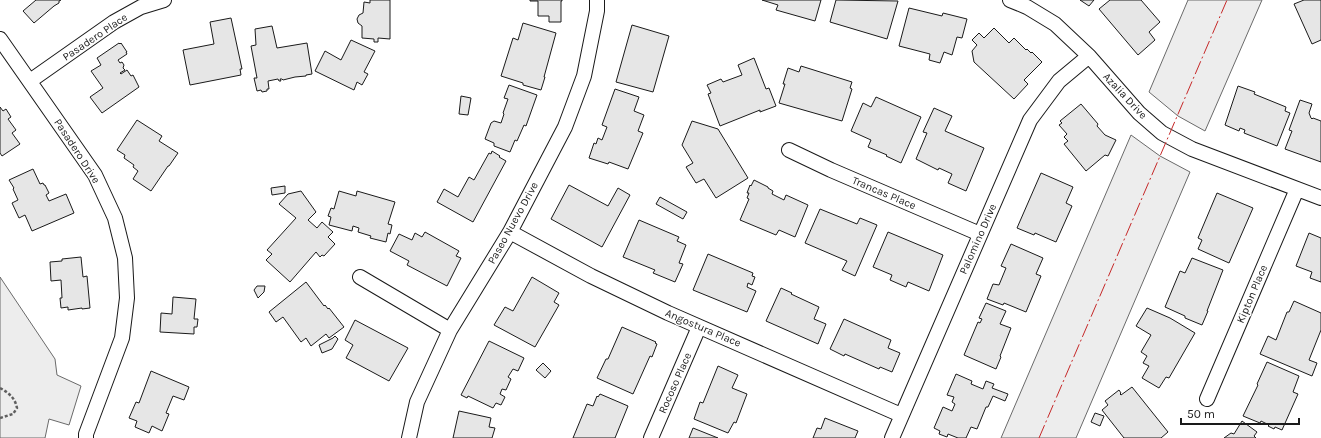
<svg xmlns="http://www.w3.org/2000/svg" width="1321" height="438" font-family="Karla,sans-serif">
<rect width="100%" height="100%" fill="#fff"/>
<!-- built -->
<path fill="#ededed" stroke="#6a6a6a" d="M1188,0H1262L1205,131L1178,116L1149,92Z
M1131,135L1160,156L1190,172L1076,438H1001Z
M0,277L55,359L57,375L81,386L69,425L49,419L45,438H0Z"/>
<!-- building -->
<path fill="#e6e6e6" stroke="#1a1a1a" d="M36,0H61L59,1V3L54,6L34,23L23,11Z
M370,0H390V39L378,38V42H374V39L362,38V26L358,23L357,19L359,15L363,13L364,2L370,3Z
M530,0H562V1H561V22H549V16H538V1H530Z
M762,0H821L815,21L776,10L778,5Z
M836,0L898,1L887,39L830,22Z
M1080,0H1094L1089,6Z
M1110,0H1141L1160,22L1149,32L1155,40L1138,55L1099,9Z
M1304,0H1321V40L1312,44L1294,4Z
M909,8L942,16L943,13L967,19L962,38L957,37L952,55L944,52L940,63L929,60L930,54L899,46Z
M231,18L242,69H240L241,75L190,85L183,50L214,44L210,22Z
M523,23L556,33L544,77H545L541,90L523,85V83L501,76L513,38L518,40Z
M632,25L669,36L653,92L616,82Z
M272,26L277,48L307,43L312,74L306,75V76L295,77L283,80L282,79H280L281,81H279L278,79L268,81L269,89H267V91L262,92L261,90L257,91L254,78H257L251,46L256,45L255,29Z
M994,28L1009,43L1014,38L1026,50L1027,49L1031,53L1032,52L1042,62L1024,80L1028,84L1014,99L974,62L972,51L977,45L972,40L979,33L984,38Z
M351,40L375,51L364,72L368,74L362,85L357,82L354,90L315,71L325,51L341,60Z
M119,43L120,44L121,43L127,52H126L127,54L118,60L120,63L122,62L124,65L123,68L125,70L120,73L121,74L127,70L131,76L133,75L139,87L102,113L90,97L103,88L91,71L101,65L97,58Z
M754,58L766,89L769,88L776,106L760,112V110L720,126L708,94L711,93L707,85L721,79L723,82L742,75L738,65Z
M801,66L852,82L850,88L852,89L842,121L779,103L785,84H783L788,68L799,72Z
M509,85L537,95L526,126L524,125L517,141L515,140L510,152L494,146V143L485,139L491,123L494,121L501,123L504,114L503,113L508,99L504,98Z
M1238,86L1255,92L1254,94L1286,107L1285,111L1290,113L1277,146L1244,133L1245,130L1240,128L1239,131L1225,125Z
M615,89L639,97L634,111L644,115L638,131L643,133L628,169L609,162L608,164L589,158L594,143L596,144L598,138L602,140L607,127L602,125Z
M461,96L471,98L468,115L459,114Z
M876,97L921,117L901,163L886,156L887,155L868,147L871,140L851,131L863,103L871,107Z
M1300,100L1312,104L1309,113L1311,118L1312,119L1313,118L1321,121V162L1285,149L1292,131L1289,130Z
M1081,104L1098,124L1097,126L1105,135L1116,140L1108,156L1105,155L1086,171L1064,144L1068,141L1064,137L1067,134L1059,125L1062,123L1060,121Z
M0,107L3,111L6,109L11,117L8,119L16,130L12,133L20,144L2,156L0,153Z
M934,108L952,116L945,131L984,148L966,191L948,183L952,174L939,168L938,170L916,159L927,133L923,132Z
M137,120L162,136L159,141L178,153L169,166H168L151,191L133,179L138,171L133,167L134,165L124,158L125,155L117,150Z
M692,121L718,129L748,178L716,198L704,179L696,183L686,167L693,163L682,145Z
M492,151L500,156L499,157L506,161L473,222L437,202L444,189L458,197L469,177L474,180L489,153L491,154Z
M33,169L40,184L43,183L44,185H45L49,193L46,195L49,201L66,194L74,213L32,231L25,215L19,218L12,203L18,200L13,189L14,188L9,180Z
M1041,173L1073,187L1066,203L1072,206L1056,242L1035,233L1034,235L1017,228Z
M754,180L768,187V188L773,191L772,194L784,200L786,195L808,205L795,237L779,230L776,235L740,220L749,199L747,198L749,193H747L750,185L751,186Z
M569,185L608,206L618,188L630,195L602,247L551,219Z
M285,186V193L272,195L271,188Z
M301,191L316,212L308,220L317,228L322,222L333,232L328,237L335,244L324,256L322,255L320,257L316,252L290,282L266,260L272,254L267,250L296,218L279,204L288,194Z
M339,191L356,196L357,191L395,202L388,224L392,225L390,234L388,233L386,242L370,238L371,236L358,232L359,228L353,226L352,231L329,225L331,217L328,216L331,208L334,209Z
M1217,193L1253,208L1229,263L1198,249L1202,240L1198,238Z
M660,197L687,212L683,219L656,204Z
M820,209L857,224L860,218L877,225L855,276L842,270L847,261L805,243Z
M639,220L679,237L677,241L686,245L679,263L683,264L675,282L653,273L655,270L623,257Z
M425,232L459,251L456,256L461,258L447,286L407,265L409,261L390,251L399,234L412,240L415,233L422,237Z
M888,232L943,255L929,291L908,282L906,287L890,280L892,275L873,267Z
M1309,233L1321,238V282L1310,278L1312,272L1296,266Z
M1011,244L1043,258L1036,274L1041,276L1026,312L1004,303L1003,305L987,299L993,284L999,285L1006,268L1001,266Z
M708,254L753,273L752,276L755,277L752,285L748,283L747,287L756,291L747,312L693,290Z
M81,257L83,277L87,276L90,308L82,309V308L68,310V307L61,308L60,298H62L61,280L51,281L50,262L62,261V259Z
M1192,258L1223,270L1207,311H1208L1202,325L1185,318V316L1165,307L1180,271L1185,273Z
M532,277L559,293L554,302L559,305L535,347L494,325L505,307L513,311Z
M306,282L324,306L325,305L328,309L329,308L344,327L329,338L326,334L311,346L306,338L301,342L283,317L276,322L269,312Z
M257,286H265L264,292L258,298L254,290Z
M781,288L792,293L791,294L819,307L814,319L826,324L818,344L766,321Z
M173,297L196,299L194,319H198L197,327H194V334L160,332L161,313L172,314Z
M1294,301L1321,313V330L1309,360L1317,363L1312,376L1260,354L1268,336L1276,340L1287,312H1289Z
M986,303L1006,311L1000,324L1011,328L1000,356L1001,357L996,369L964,355L978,322L980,323L982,319L979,318Z
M1147,308L1170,318L1195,333L1169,378L1166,377L1159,388L1142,378L1149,366L1143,363L1147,356L1141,352L1151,335L1136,326Z
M844,319L891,340L888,348L900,353L892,372L880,367L879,369L845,354L844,356L830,349Z
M355,320L408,348L389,381L346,358L353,345L345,340Z
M622,327L656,342L655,343L657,344L652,357L650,356L633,394L597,378L606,359H608Z
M335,336L338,339L332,349L322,353L319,345L333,338Z
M489,341L524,358L518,371L513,369L508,377L511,379L506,390L502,389L500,394L505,397L501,405L496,403L493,408L468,396L467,398L461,395Z
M1267,362L1299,376L1293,392L1298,394L1282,430L1275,427L1274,429L1268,426L1269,425L1261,421L1260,423L1243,416L1258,385L1257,384Z
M543,363L551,371L545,378L536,370Z
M718,366L738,375L732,388L747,394L736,423L734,422L728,433L694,419L700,402L703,403Z
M151,371L189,387L184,400L173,396L166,413L169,414L162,431L152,426L149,433L135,427L137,421L129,418L136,402L139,403Z
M956,374L972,381L971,384L983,389L986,381L994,384L992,388L1008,394L1005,401L993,396L988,407H986L977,429L971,427L966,438H958L948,434L947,437L939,434L940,431L934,428L943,407L952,411L955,404L952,402L954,397L947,395Z
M1132,387L1168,432L1161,438H1124L1102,410L1108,405L1105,401L1119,390L1121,393L1120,394L1121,395Z
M600,394L628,406L615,438H573L587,404L593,406L597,396L598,397Z
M459,411L491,418L489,427L495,428L492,438H453Z
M1095,413L1104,416L1100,426L1091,422Z
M825,418L858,431L855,438H813L817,428L821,429Z
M1242,421L1257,432L1254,436L1256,438H1224L1231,433L1234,434Z
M693,428L718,438H689Z"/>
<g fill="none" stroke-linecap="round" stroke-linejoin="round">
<!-- street casing -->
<g stroke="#1a1a1a" stroke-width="16">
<path id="street" d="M1010,0L1027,7L1055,24L1089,56L1139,113L1162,133L1192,149L1321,198
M0,39L95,175L115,218L125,258L127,298L122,338L86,434V438
M30,81L114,22L141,7L164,0
M789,150L831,170L980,234
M510,232L591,276L668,313L901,415
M360,277L450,330
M1207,399L1297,189
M409,438L417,402L450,330L510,232L565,127L584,76L597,11V0
M651,438L699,327
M892,438L1030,120L1059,81L1089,56"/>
</g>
<!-- path -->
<path stroke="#5f5f5f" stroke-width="2.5" stroke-dasharray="3 2" stroke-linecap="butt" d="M0,388C9,393 15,398 17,408L13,414L0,418"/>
<!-- street -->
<use href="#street" stroke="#fff" stroke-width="14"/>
<!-- power -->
<path stroke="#c62828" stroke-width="1" stroke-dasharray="14 3 2 3" stroke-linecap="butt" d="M1039,438L1227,0"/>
</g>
<g text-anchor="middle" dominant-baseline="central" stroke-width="3" stroke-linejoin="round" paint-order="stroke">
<!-- street labels -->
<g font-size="11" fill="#1a1a1a" stroke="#fff">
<text transform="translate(95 37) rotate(-34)">Pasadero Place</text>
<text transform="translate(1125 96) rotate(47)">Azalia Drive</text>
<text transform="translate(77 151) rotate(57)">Pasadero Drive</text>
<text transform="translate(884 193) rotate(23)">Trancas Place</text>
<text transform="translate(513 223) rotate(-61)">Paseo Nuevo Drive</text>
<text transform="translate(978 239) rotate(-66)">Palomino Drive</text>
<text transform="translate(1252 294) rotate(-67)">Kipton Place</text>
<text transform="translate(703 328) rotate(23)">Angostura Place</text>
<text transform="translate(675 383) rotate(-66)">Rocoso Place</text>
</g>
</g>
<!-- scale -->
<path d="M1181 418v6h118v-6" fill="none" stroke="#1a1a1a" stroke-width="2"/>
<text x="1187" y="418" font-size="12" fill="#1a1a1a" stroke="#ffffff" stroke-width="3" paint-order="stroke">50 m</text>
</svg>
